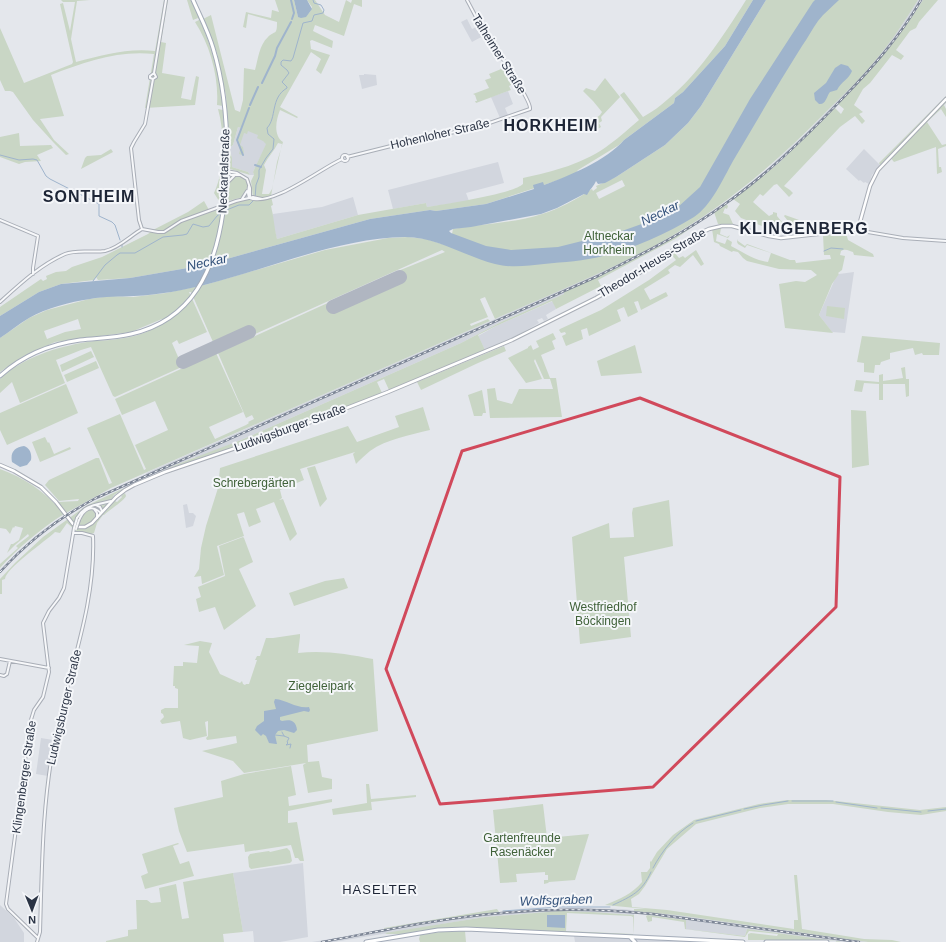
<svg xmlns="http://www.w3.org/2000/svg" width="946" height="942" font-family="Arial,sans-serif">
<rect width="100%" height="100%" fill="#e4e7ec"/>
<!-- built -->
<path fill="#d2d6de" d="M918,0H923L915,14L882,57L835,108L780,163L747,189L696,225L650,251L564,292L565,294L501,322L461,343L241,440L196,458L195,457L148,477L146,473L597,274L662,242L683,230L730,199L766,170L807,132L874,62L902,25Z
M467,19L472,29L479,26L485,35L472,42L461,22Z
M364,74L376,75L377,85L362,89L359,75H364Z
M508,91L513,104L505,108L508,115L500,118L491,97Z
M238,127L266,136V145L253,172L254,175H250L248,172L232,167V158L229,148L233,145Z
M864,149L880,165L872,175L869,184L865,182L864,183L860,180L859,181L846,169Z
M498,162L504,183L466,193L469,201L427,207L426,203L393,209L388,190Z
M353,197L358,215L277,239L273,224V214L322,207Z
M854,272L845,333L832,332L819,315L835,279L839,274Z
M553,301L556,309L546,315L548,319L544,321L542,318L537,320L539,323L511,339L485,350L478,336L496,326Z
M187,504L189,513H193L196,516L193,526L186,528L183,505Z
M41,738L53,740L48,776L36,774Z
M303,863L308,937L280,942H254L253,931L243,932L233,873Z
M0,905L14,918L24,933V942H0Z
M572,908L622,909L663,913L868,942H844L747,929L745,936L685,929L686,920L677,919L634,913V915L593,912L559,911L485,917L334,942H312L482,914L527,910Z
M574,936L650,939L713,942H575Z"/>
<!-- green -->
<path fill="#c9d6c5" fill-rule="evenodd" d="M61,0H90L77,1L71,39L76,62C103,55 127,48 155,51L164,0H168L161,42L166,43L162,73L185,77L181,98L191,100L196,76L199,77L195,105L145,108L154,54C118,50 84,62 51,75L64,116L40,119L54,140L69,154L66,155L54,143L33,120L13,92L10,91H5L0,80V28L24,83L72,64L73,62L60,4L63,3L70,31L75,2H63Z
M187,0H191C208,36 219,67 223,106L217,105C219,77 210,45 195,22L199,20L198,18L193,20Z
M275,0H294L298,17C305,15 310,15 312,7L307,0H315L325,15L339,22L346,0L351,3L352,0H362V7L354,4L344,36L315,25L313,31L333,41L332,48L312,40L310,41L311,49L330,55L321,74L316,70L321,59L311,52L280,107L298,117L297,118L280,110C276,120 273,135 283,142L277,162L271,196L273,205L271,206C274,217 274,228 277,239L358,215L426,203L427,207C444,204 513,194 523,184V178C552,172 586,163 610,144C620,137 629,128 639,120L620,95L624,92L643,117C649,113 655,110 661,105C697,77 722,38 746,0H753L725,46L683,92L675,98L674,103L624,140L619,145L578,170L575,174L544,185H534L535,188L486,204L436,211L430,210L370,219L205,265L130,278L98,280L96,277L94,280L61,284L39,292L0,316V307L41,279L43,281L47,279L46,276L56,272L66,271L72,267L102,257L148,234L153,230L188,212L204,201L209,210L221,204L214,193C225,170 225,134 218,109L223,110C225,141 226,173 222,204L247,197H253L251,181L254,175L253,172L266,144L263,141L257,138L258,135L248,131L247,134L244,133L240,145L243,147L244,153L242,155L239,154L240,150L237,140L241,128L238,127L233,145L229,148L232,158V167L248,172L250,175L230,169L226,96L217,53L203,19L211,15L235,110L240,112L243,100L244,68L255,70C258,60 259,45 268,37C275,30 277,36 277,22L248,14L246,28L243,27L246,12L271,18L272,10L279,12ZM278,143L282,144L272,189L269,194H262L266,170L264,165C268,157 274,151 278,143Z
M766,0H918C905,21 891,42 874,62C859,80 841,97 824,114C776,163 723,208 663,241C609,271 551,294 495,319L485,297L480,299L488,317L470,324L471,326L488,319L490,321L111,488L66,513L58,502L78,501L79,499L59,501L45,485L49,480L96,458H99L109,484L112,483L87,428L120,414L144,470L146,469L135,445L168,430L155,401L122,415L115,399L216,353L243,412L209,427L215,439L246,425L249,423L248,422L254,419L252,415L246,418L218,353L398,271L445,252L442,250L217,351L191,292H189L207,332L179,344L177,340L172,343L179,359L212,345L215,352L115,397L113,396L91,347L81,350L56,360L65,383L20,403L12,382L0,393V379C23,357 57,347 87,342C97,340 108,341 118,339C135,337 149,332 164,323L162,319L131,332L55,342L22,357L0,372V338L29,318L47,310L89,299L110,296L133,297L166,293L208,284L325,250L388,238L408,237L426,239L445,245L452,234L453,229C481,224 515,223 542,214C559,209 577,199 592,189L593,191L597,188L596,186L616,177L665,145L688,123L701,106ZM622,180L625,186L599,199L596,193ZM78,319L81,329L65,332L47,339L44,331Z
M923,0H938L919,22L916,28L910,31L896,50L904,56L901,60L892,55L870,83L863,89L854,105L863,112L859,114L865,121L862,124L855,116L840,127L784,186L790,190L793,193L789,197L777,184L774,185L763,196L760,194L753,202L769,216L773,214V212L777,213V216L782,222L784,221L786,223L788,221L784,216L785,215L816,226L818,228H843L842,230L798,235L797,232L785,229L780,227L778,231L765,222L762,226L741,218L735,211L740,204L733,199L780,162L835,108L841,114L844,109L838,104C870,72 899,38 923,0Z
M506,67L515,83L509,86L511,90L476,103L475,101H477L475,95L473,94L489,88L485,80L491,78L489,74Z
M605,78L620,97L601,117L602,121L599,123L601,127L594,131L590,123L600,115L602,112L593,101L583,91L586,88L595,91Z
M946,96V103L944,105L946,109V117L941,109L927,122L942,145L946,144V146L938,149L939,167H941L942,172L937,174L936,147L894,162L889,156L880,165L879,163Z
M19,133L20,146L51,145L53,148L37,155L41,161L25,162L19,164L0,157V137Z
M111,149L113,152L81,169L85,158L87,156L101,155Z
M239,175L247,179C248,186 247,190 243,197L228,201C229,191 227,178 239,175Z
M726,204L728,206L727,209L725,208L723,213L729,215L733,224H718L714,212Z
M707,217L675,239L598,280L601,286L556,309L552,301L496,326L478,335L485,350L389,390L384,379L377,382L382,393L286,430L148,478L125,488L114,495L103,514L115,501L117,502L122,497L121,496L125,493L126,496C124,501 109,510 104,515H103L97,523L94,533C82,538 75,530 67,523L60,533L55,532C46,541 6,568 5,579L2,580V594H0V579L15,563L43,537L86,506L111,494L178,464L241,440L461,343L501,322L564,294V292L650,251Z
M721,228L720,234L727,237L730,235L728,238L717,234L716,241L725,244L727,239L732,242L731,246C745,253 753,260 768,262L771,253L747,245L745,248L738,244L737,242L738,239V241L745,246L747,244L790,260H795L796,263L831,259L830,255H824L823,235L846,233L848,240L873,254L874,257L854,255L853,252C850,251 845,248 841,251L840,255L845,256L842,270L838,273L839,274L832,284L819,315L833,333L785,328L779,284L796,281L805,282L817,275L811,270L779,269L747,261L743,258L738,252L733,251L732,252L720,246L719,244L714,242L712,229Z
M696,250L704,264L701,266L693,255L680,267L675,265L668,270L670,273L644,289L650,300L666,292L668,296L641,310L638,301L634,302L638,312L628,317L624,307L617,310L621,321L589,336L587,328L581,330L583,339L566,346L562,336L566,334L565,332L561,333L559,330L560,329L601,310L649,280L676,260L671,254L674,252L679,258L683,256L685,258Z
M827,306L845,308L844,319L826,316Z
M553,333L556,339L552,341L555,349L541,355L550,378H556L562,417L490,418L487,389L495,388L497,400L512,404L519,389H553L550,379H544L535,359L534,361L542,379L526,383L508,358L528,348V347L531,345L533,350L539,347L536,341Z
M862,336L940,343L939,355H923L922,353L915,355L913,348L890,353V359L881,362L880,365H875L874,373L864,372V363L857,362Z
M635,345L642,373L601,376L597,361Z
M504,346L506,351L478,363L421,390L417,382Z
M91,351L94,357L62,372L60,365Z
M96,361L99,368L67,382L64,375Z
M905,367L906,379H909V396L906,397L905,384H883V400H879V384L864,383L862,392L854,391L856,380L879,382V375L883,374V381L903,378L901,368Z
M66,384L78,413L7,445L0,430V413Z
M482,390L486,413H483L482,416H474L468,395Z
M423,407L430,430C410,435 387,439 370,451C365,455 360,460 356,464L353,454L355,452L300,469L304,480L280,490L282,498L279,500L283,499L297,534L290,541L274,502L256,509L261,522L249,527L244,512L237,514L244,536L217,546L224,575L202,584L201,576L194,577L199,569L201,548L206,526L218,488L220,468L348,426L357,442L399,427L395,416Z
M851,410L866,411L869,465L852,468Z
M45,437L48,443L49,442L54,454L70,447L71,449L40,462L32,442Z
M315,466L327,499L320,507L307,468Z
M0,469C25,478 47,493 64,514C40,529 18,548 0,568V564L18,548L16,546L29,536L28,534L15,545L7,553L11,544H13L19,540L23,528L15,526L14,528L13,527L10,534L6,529L0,528Z
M669,500L673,546L624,557L631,637L580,644L572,537L609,523L610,538L634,537L632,513L633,508Z
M243,537L244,538L253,562L239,569L256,606L224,630L215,607L199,612L196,599L201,597L198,587L225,576L219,546Z
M344,578L348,588L294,606L289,593L325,581Z
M300,634V637L298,653C323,650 348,654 373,659L378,731L307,745L308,762L319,761L322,777L332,779V789L308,793L303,765L306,763L244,773L233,761L202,751L237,743L236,736L207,740L206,738L208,736V721L205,722L207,736L190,740L183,738L180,721L162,724L160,721L164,717L163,714L161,713V710L165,708H178V689L175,688V686H173L174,666H183V662L197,663L199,646L184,645L200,641L212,643L209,652L220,674L240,683L242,681L243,684L245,685L246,684H249L257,660H255L257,656H260L266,638H273Z
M291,766L296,795L288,797L289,806L332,799V802L288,811V823L297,822L304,861H300L298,858H295L291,845L245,852L244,844L187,852L179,831L174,808L223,797L221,781L244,774Z
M366,784H369L371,799L416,795V797L371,802L372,810L333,815L332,809L367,803Z
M787,800H826L920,810L946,807V811L921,815L888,812L833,804H788L760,808L696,824L667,849L645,886L639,894L631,899L632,907L667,910L794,929V920H798L794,875H797L802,929L864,939L892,940L901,942H868L677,915L634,911V909H646L605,905C620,899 632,894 642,882L641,872H647L650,868V861L651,862L657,852L673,835L694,820L759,804Z
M543,804L547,838L589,834L575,880L549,882L548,883L544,884V880H548V875H545V872L516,874L517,882L500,883L493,810Z
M178,843L179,844L173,846L180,864L189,861L194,876L145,889L141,876L148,873L142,854Z
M287,848L290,851L292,861L290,863L251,869L249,867L248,857L250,854L269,851L270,852Z
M233,873L243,932L223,934L224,942H106V941L128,936V930L137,929L136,900H147L151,903L161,902L159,888L176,884L182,919L189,918L183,882Z
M497,909L499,912L384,929V928Z
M559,911L593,912L634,915L633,935L463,928L432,930L404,934H387L385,933L485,917ZM567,913L631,916L633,917V934L566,931Z
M648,915L686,920V929L745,936L747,929L844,942L826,940H748V934L751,933L777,936L778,934L749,931L745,937L685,929L684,922L652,917V921L648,922L646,916Z
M465,931L466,942H420L419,939L420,935L441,932Z"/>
<!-- water -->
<path fill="#9fb4cc" d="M294,0H307L312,9L306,17L301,18L298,17Z
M753,0H766L701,106L688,123L665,145L616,177L605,183L598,184L596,181C594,186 590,189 587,195L584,194L557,208L541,214L471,227L453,229L449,231L451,233L486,246L511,250L558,247L622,231L650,221L678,207L700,187L750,99L813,2L815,0H839C832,7 824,13 818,21C812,29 808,38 802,46C778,84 756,122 733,161C723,179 711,206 694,217C666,234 634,248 603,256C584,261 564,262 544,264C528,266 510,268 495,264C464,256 437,237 405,237C339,238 271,268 208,284C184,290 159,295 134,296C119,297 105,296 90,299C70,302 46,308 29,318C19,324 9,332 0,338V316L39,292L61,284L130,278L205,265L370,219L430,210L436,211L486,204L534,189L533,185L543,182L544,185C569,176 607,160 624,140L674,103L675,98L683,92L725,46Z
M841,64L848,66L852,71C849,79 841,82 837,90L830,92C826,97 826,105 819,104L815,100L814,93L826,83L835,68Z
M24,446C30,448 32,454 31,460L27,465L20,467L12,462C10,452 15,447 24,446Z
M275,699C287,700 297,709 309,707L310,710L309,712L304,711L280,717V720L282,721C290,719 296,720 297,730L294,733L284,730L278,731L275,735L277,744H276L269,743L266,736L263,734L261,736L255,730L257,726L264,721V711L276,709L274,702Z
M547,915H565V928L547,927Z"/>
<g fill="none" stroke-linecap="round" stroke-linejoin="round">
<!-- stream -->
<path stroke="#9fb4cc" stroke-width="1" d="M0,155L19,160L33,159L37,160L46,176L50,179L99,204V216L112,222L115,225L120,240
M224,211L239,205H249L255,199L256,185L259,177V170L266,158L273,149L274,139L268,134L267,128C277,118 270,98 287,88V87L282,82L289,73L287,70L281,65V62L283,60L291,61L293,58L303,23L312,21L314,15L323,13L324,10L321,5L314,3L313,0
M122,247V245
M824,251L831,248L843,249
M93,281L105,265L117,255L120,253H135L163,237L183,235L187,234L193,224L203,227L209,226L217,216L221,213
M282,732L284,736L289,738L287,742L288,743L286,745L291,744L290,748
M275,735L284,736
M792,801H833
M836,802L877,808
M881,808L921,812
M744,809L763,805L788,801
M928,811L946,809
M696,821L741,810
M653,868C662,851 676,833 693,823
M613,905C632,896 642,892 651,872
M503,911L559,907H610"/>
<!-- canal -->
<path stroke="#9fb4cc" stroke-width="2" d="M291,0L294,13L292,19
M262,83L275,56L277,48L291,22
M250,105L258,87
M243,155L237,140L249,108
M255,165L261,167"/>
<!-- runway -->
<path stroke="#b0b6c1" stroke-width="14" d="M333,307L400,277
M183,362L249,332"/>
<!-- tertiary casing -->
<g stroke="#a9aeb7" stroke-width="4">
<path id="tertiary" d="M154,73L166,0
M342 158a3 3 0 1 1 6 0a3 3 0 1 1-6 0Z
M347,157L427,137L472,129L530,109C532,100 489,39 482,27C476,18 472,9 467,0
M226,171L237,173L247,179L250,188V198
M227,172L231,175H240
M226,184L234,176
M249,198L248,193L249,186
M250,198C272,207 320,169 342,159
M242,199L247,191
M0,220L38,236L33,268V274
M142,229L139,220L131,148L134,142L145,124L153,79L156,77L154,73L150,76V78L153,79
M856,229L862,231L903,238L946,241
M0,302C20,284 40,265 65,254C77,249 92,253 105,251C119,248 130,236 142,229L158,232H164L181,221L236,201L253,197L262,199
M96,505L100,507L102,511
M94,509L97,513V518
M77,518C85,504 97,505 111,501
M79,520C84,509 91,504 101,513
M0,659L49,668
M0,675L4,676L7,674L10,661
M38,938L8,909L6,904L30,723L34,710L43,697L49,672L43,623L49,611L59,598L64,588L74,528
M37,942L40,932C42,868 42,802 55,739C68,672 96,606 93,536L82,533H73"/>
</g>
<!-- secondary casing -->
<g stroke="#a9aeb7" stroke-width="4.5">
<path id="secondary" d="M0,465L14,471L41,487L56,502L73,524L78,527H85L92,523L116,497L125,490L134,485L165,472L303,425L388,392L512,340L596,298L635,276L692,237L709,229L722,226H732L769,236L781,238L854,230L856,229L860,222L870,186L878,170L946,99"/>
</g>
<!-- primary casing -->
<g stroke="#a3abb8" stroke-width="5">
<path id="primary" d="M193,0C200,16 208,31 213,48C228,97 229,150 225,200
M0,376C22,356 51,344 80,340C97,338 114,338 131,334C193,320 215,269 223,212
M630,937L635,942
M366,942L438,930L466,929L743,942
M766,942H827"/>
</g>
<!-- tertiary -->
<use href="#tertiary" stroke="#f7f8fa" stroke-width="2"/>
<!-- secondary -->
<use href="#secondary" stroke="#fff" stroke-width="2.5"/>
<!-- primary -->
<use href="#primary" stroke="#fff" stroke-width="3"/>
<!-- rail casing -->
<g stroke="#7d8696" stroke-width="2.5">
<path id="rail" d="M0,572C28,541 60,517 96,498L598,276C642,254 685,233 725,204C768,174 806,137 842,99C871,69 900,37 921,0
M322,942C381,931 441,918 502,913C552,908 603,909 653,914L859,942"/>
</g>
<!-- rail -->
<use href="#rail" stroke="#f4f6f9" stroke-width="1" stroke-dasharray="3" stroke-linecap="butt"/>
<!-- tertiary-bridge casing -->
<g stroke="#a9aeb7" stroke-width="4" stroke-linecap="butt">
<path id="tertiary-bridge" d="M74,528L77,518
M76,529L79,520"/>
</g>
<!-- primary-bridge casing -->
<g stroke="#a3abb8" stroke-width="5" stroke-linecap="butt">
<path id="primary-bridge" d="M223,212L225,200"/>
</g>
<!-- tertiary-bridge -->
<use href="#tertiary-bridge" stroke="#f7f8fa" stroke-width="2"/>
<!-- primary-bridge -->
<use href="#primary-bridge" stroke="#fff" stroke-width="3"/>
</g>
<!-- marked area -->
<path fill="none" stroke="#d1495b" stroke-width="3" stroke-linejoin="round" d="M640,398L840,477L836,607L653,787L440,804L386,669L462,451Z"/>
<g text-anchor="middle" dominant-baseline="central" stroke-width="4" stroke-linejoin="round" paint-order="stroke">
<!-- street labels -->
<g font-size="12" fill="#2b3445" stroke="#f4f6f9">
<text transform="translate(499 54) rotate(58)">Talheimer Straße</text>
<text transform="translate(440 134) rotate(-13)">Hohenloher Straße</text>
<text transform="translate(224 171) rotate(-88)">Neckartalstraße</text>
<text transform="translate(652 263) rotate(-31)">Theodor-Heuss-Straße</text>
<text transform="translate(290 428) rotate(-20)">Ludwigsburger Straße</text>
<text transform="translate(64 707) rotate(-77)">Ludwigsburger Straße</text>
<text transform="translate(24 777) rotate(-82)">Klingenberger Straße</text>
</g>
<!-- park labels -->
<g font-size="12" fill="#3f6138" stroke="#f4f6f9">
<text x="609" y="236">Altneckar<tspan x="609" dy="14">Horkheim</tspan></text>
<text x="254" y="483">Schrebergärten</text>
<text x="603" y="607">Westfriedhof<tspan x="603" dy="14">Böckingen</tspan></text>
<text x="321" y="686">Ziegeleipark</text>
<text x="522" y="838">Gartenfreunde<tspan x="522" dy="14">Rasenäcker</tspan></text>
</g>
<!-- water labels -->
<g font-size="13" font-style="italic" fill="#34527a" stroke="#f4f6f9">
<text transform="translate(660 213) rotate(-26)">Neckar</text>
<text transform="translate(207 262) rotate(-12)">Neckar</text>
<text transform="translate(556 900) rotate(-2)">Wolfsgraben</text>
</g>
<!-- neighbourhood labels -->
<g font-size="13" letter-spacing="1" fill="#1d2536" stroke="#f4f6f9">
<text x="380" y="889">HASELTER</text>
</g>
<!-- district labels -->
<g font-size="16" font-weight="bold" letter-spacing="1" fill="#1d2536" stroke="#f4f6f9">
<text x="551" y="125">HORKHEIM</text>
<text x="89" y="196">SONTHEIM</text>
<text x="804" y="228">KLINGENBERG</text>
</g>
</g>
<!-- north arrow -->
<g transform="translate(32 910) rotate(179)" stroke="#f4f6f9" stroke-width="3" paint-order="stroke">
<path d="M0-3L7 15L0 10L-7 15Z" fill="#2b3445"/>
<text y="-6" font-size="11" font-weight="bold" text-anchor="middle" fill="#2b3445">N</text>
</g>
</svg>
